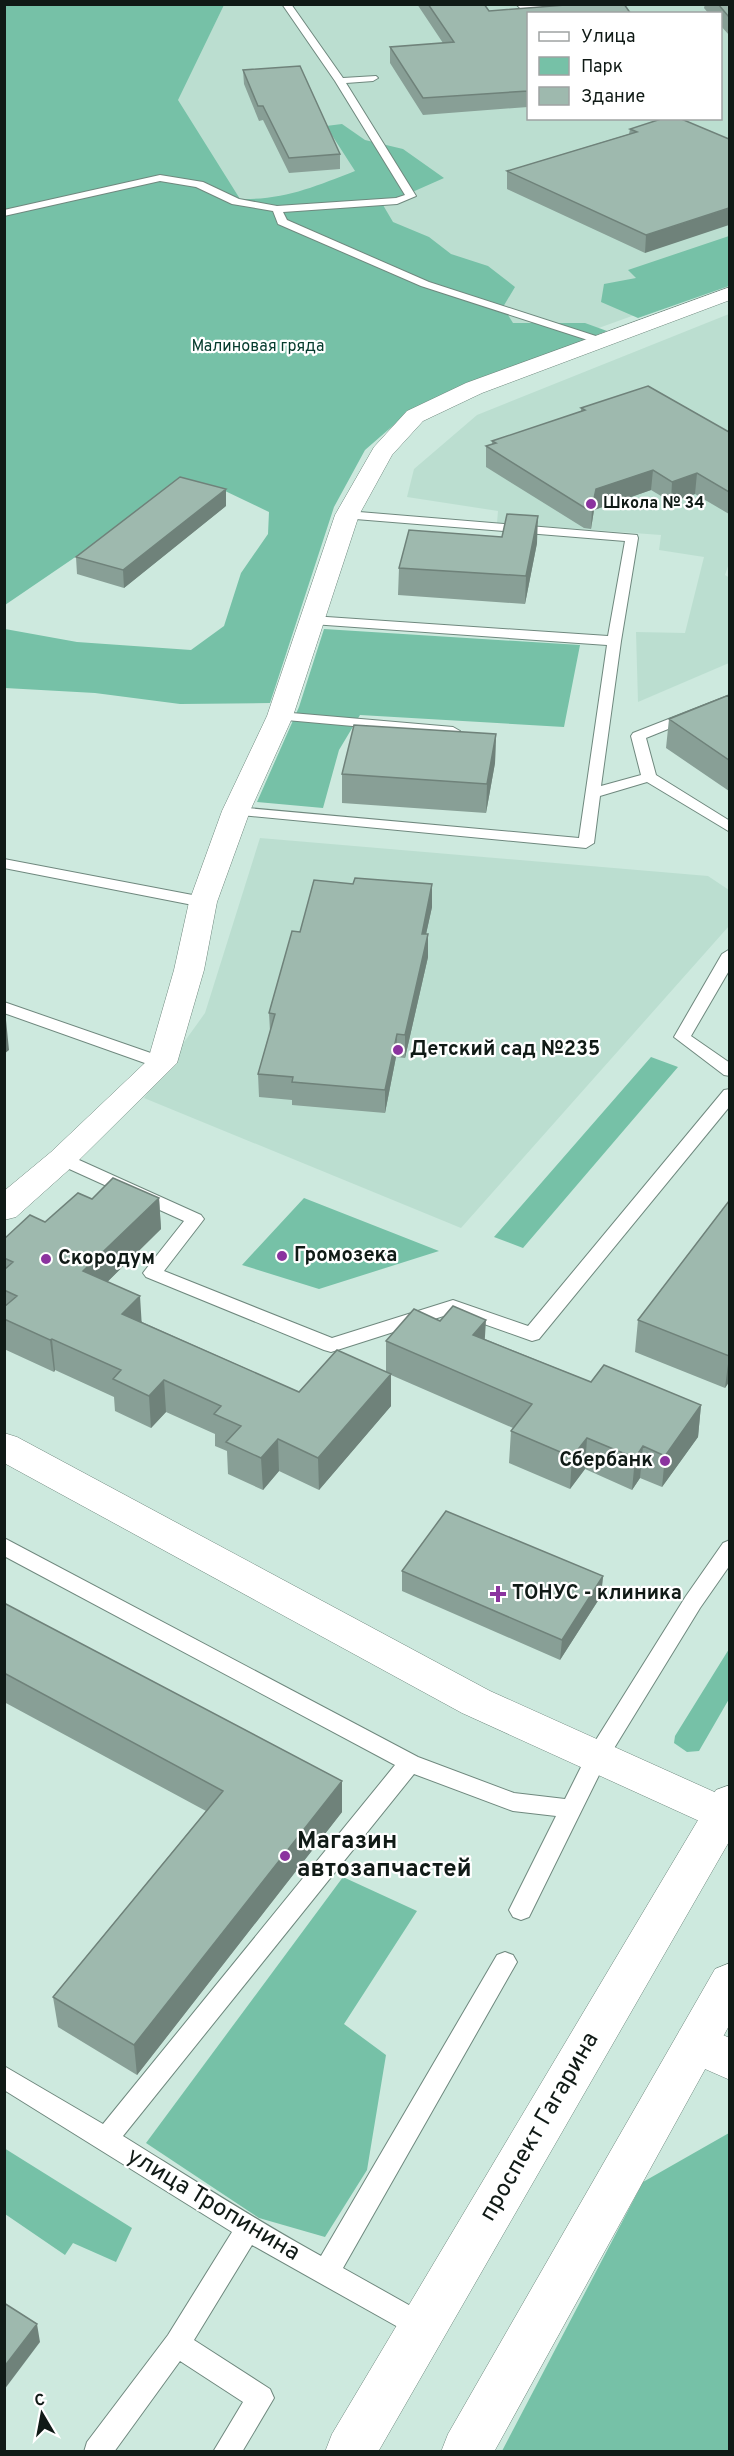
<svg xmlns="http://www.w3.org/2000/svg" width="734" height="2456" font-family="Overpass,sans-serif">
<rect width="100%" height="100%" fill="#cde9de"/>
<!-- built -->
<path fill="#bbded0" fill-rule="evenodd" d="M224,5H729V281L546,347L233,215L177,100ZM528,14H720V118H528Z
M729,314L730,560L725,575L730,578L729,663L638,702L636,632L685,633L704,557L659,550L661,535L497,523L498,511L407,497L414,469L477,415Z
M260,838L708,876L729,890V926L461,1228L144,1098L205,1013Z"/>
<!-- green -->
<path fill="#76c1a7" d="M4,5H224L178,100L240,199C284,200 314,187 355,171L326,126L342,124L365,140L403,149L444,178L383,205L393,222L429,237L451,254L488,266L515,287L503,307L513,323H585L607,331L411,410L365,450L334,507L270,703L180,704L95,693L5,688V629L77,642L191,650L224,626L241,573L268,534L269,512L223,490L181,485L5,605Z
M729,236V286L638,318L601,302L604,284L636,278L628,270Z
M324,629L580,645L564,727L360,715L339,750L323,808L257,802L299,707Z
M651,1057L678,1067L523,1248L494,1237Z
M304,1198L439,1251L319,1289L242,1265Z
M729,1649V1699L699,1751L687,1752L674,1743L675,1736Z
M343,1877L417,1911L344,2024L386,2055L367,2170L325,2237L259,2218L146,2143Z
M729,2133V2451H502L643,2182Z
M4,2148L132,2228L116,2262L73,2243L65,2255L5,2214Z"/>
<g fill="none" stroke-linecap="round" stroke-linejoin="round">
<!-- lane casing -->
<g stroke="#6f887e" stroke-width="2">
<path id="lane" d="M282,4H291L343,78L376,76L378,78L373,81L346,83L416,196L397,204L283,212L287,220L429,282L605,339V343H597L421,286L278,224L273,211L232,204L196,187L160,181L4,216V210L160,175L203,182L239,199L277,206L396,198L405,195L335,81Z
M516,4H557L522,10Z
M347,511L637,535L638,538L621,641L601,786L641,775L631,736L633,733L730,695V704L646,738L656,775L730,821V832L647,782L600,796L594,843L586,848L231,814L229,811L236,807L579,838L607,645L312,624L305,620L312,616L608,636L625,541L343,518L341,515Z
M280,712L453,727L460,731L453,735L275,719L273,716Z
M4,859L203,897L211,902L203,907L4,868Z
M730,949V969L691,1036L730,1063V1076L724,1075L674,1037L722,954Z
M4,1002L168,1059L170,1063L168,1067H156L4,1013Z
M730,1089V1106L539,1339L532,1341L453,1313L331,1352L324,1350L146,1277L143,1273L146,1269L184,1221L56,1163L53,1159L56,1155H68L201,1215L204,1219L201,1223L164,1271L332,1338L453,1300L528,1326L724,1090Z
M4,1538L418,1757L514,1793L565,1799L589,1751L686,1596L723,1543L730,1540V1565L700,1608L605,1763L529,1917L521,1920L513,1917L509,1910L556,1816L513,1811L414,1774L123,2136C189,2177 254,2219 321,2256L497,1955L505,1952L513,1955L517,1962L343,2268L432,2318L436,2327L432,2336L423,2340L414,2336L252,2245L194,2340L270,2389L274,2398L242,2452H213L243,2402L180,2361L114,2452H84L87,2442L168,2335L232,2232L4,2090V2066L103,2124L395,1765L4,1556Z"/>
</g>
<!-- street casing -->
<g stroke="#6f887e" stroke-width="1">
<path id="street" d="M730,287V300L482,393L423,421L392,455L359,515L293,716L250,811L217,902L204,970L177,1063L73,1166L16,1217L4,1220V1191L51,1152L148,1060L174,970L189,902L222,811L267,716L335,515L374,447L407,411L466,383Z
M4,1433L17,1437L490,1691L730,1799V1835L462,1713L4,1463Z
M696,2024L730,2038V2080L680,2058L674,2044L680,2030Z"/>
</g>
<!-- primary casing -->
<g stroke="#6f887e" stroke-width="1">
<path id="primary" d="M730,1785V1840L378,2452H325L332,2434L716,1790Z
M730,1963V2024L494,2452H441L448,2434L715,1969Z"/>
</g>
<!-- lane -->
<use href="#lane" fill="#fff" fill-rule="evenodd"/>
<!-- street -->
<use href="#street" fill="#fff" fill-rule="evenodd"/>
<!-- primary -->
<use href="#primary" fill="#fff" fill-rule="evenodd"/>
</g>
<!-- wall -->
<path fill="#889f96" d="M417,4H484L489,11L528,14V107L423,115L390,63V47L443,43Z
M705,4H729V35L720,25V14H709L704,8Z
M243,70L340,154V169L289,173L263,120L259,121L244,84Z
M630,129L729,139L645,253L507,189V171L629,134Z
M581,408L729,432V514L695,494L671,502L651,490L594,510L591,529L584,528L486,467V446L492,445V441L581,412Z
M226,506L124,588L77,574L76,557Z
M537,543L525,604L398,595L399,568Z
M729,695V791L666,748L669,719Z
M496,734L495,763L486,813L342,803V774Z
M432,884V907L426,934L428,957L405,1058L396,1057L385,1113L292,1105V1100L259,1097L258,1074L270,1031L269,1013L300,932Z
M159,1198L161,1229L107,1282L142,1322L299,1392L386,1371V1341L485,1339L591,1382L701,1405L698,1437L662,1487L640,1478L632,1490L585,1469L570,1489L509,1463L511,1431L513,1428L391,1375V1406L319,1490L279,1471L263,1490L228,1474L227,1451L215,1446V1434L166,1412L151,1428L115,1411L114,1397L55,1370L54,1372L4,1349V1239L45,1222L92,1199Z
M729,1201V1382L725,1388L635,1352L638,1320Z
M402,1571L603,1576L601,1596L560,1660L402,1591Z
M4,1603L342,1812L137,2075L58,2027L53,1997L206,1811L4,1702Z"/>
<!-- shaded-wall -->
<path fill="#6f827a" d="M729,208V225L645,253L646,235Z
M653,470L651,490L594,510L591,529L592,508L596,489Z
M697,473L695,494L671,502L672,482Z
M226,489V506L124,588L123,570Z
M538,516L537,543L525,604L526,576Z
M496,734L495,763L486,813L487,784Z
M432,884V907L421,957L422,934Z
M428,934V957L405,1058V1035Z
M6,1020L9,1050L4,1054V1021Z
M397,1034L396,1057L385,1113V1090Z
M159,1198L161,1229L86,1303L83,1271Z
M140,1296L142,1328L122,1314Z
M486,1320L484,1352L473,1335Z
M52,1339L55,1370L54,1372L50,1340Z
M729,1356V1382L725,1388Z
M391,1374V1406L319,1490L318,1458Z
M164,1380L166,1412L151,1428L149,1396Z
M701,1405L698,1437L662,1487L665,1456Z
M587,1438L585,1469L570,1489L572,1457Z
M278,1439L279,1471L263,1490L261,1458Z
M643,1446L640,1478L632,1490L635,1458Z
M603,1576L601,1596L560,1660L562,1640Z
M342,1781V1812L137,2075L134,2045Z
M37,2324L40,2342L4,2390V2367Z"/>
<!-- building -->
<path fill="#9eb9ae" stroke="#6f827a" stroke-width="1.5" d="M428,4H484L489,11L578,4H624L631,14H528V91L423,98L390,47L454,42Z
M718,4H729V17Z
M300,66L340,154L289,158L263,106H258L243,70Z
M664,118H679L729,139V208L646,235L507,171L637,132L630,129Z
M648,386L729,432V492L697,473L672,482L653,470L596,489L592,508H585L486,446L496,443L492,441L585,410L581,408Z
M180,477L226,489L123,570L76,557Z
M507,514L538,516L526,576L399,568L409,530L502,537Z
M729,695V760L669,719Z
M354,725L496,734L487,784L342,774Z
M355,878L432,884L422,934H428L405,1035L397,1034L385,1090L292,1082L293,1077L258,1074L275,1014L269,1013L292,931L300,932L314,880L353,884Z
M113,1178L159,1198L83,1271L140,1296L122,1314L299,1392L337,1350L391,1374L318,1458L278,1439L261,1458L226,1442L241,1426L214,1414L221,1406L164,1380L149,1396L113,1379L121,1370L52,1339L50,1340L4,1319V1307L17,1296L4,1290V1270L13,1262L4,1258V1239L30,1215L45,1222L78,1193L92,1199Z
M729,1201V1356L638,1320Z
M453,1306L486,1320L473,1335L591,1382L604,1365L701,1405L665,1456L643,1446L635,1458L587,1438L572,1457L511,1431L532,1404L386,1341L414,1309L440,1321Z
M446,1511L603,1576L562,1640L402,1571Z
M4,1603L342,1781L134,2045L53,1997L223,1791L4,1673Z
M4,2303L37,2324L4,2367Z"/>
<!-- markers -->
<g fill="#8b339f" stroke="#fff" stroke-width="2">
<circle cx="591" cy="504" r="6"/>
<circle cx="398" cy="1050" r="6"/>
<circle cx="282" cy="1256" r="6"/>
<circle cx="46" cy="1259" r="6"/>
<circle cx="665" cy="1461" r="6"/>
<path d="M495 1585h6v6h6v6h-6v6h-6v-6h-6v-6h6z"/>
<circle cx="285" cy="1856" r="6"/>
</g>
<g text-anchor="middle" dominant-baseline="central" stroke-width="4.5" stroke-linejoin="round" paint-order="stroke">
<!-- far-park labels -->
<g font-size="16" fill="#053b2d" stroke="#fff">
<text x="258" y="347">Малиновая гряда</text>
</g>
<!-- far-poi labels -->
<g font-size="16" font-weight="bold" fill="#101a16" stroke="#fff" text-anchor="start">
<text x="603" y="504">Школа № 34</text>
</g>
<!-- poi labels -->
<g font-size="20" font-weight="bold" fill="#101a16" stroke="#fff" text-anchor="start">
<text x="410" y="1050">Детский сад №235</text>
<text x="294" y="1256">Громозека</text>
<text x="58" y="1259">Скородум</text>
<text x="653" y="1461" text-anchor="end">Сбербанк</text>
<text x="512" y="1594">ТОНУС - клиника</text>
</g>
<!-- near-poi labels -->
<g font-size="24" font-weight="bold" fill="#101a16" stroke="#fff" text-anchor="start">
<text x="297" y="1842">Магазин<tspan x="297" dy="28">автозапчастей</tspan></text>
</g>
<!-- near-street labels -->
<g font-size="24" fill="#101a16" stroke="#fff">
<text transform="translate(540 2127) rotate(-60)">проспект Гагарина</text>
<text transform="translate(213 2205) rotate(31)">улица Тропинина</text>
</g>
</g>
<!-- border -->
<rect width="734" height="2456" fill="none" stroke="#101a16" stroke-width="12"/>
<!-- legend -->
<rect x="527" y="12" width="195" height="108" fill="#ffffff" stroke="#9fa3a2" stroke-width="1.5"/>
<rect x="539" y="32" width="30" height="9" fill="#ffffff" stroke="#9fa3a2" stroke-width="1.5"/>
<text x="581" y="42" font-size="18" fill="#101a16">Улица</text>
<rect x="539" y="57" width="30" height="18" fill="#76c1a7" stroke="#9fa3a2" stroke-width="1.5"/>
<text x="581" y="72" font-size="18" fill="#101a16">Парк</text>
<rect x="539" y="87" width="30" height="18" fill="#9eb9ae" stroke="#9fa3a2" stroke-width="1.5"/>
<text x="581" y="102" font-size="18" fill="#101a16">Здание</text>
<!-- north arrow -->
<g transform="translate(42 2414) rotate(350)" stroke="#ffffff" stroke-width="4.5" paint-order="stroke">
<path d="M0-4.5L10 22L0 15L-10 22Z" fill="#101a16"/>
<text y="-9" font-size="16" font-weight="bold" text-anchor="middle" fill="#101a16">С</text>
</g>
</svg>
